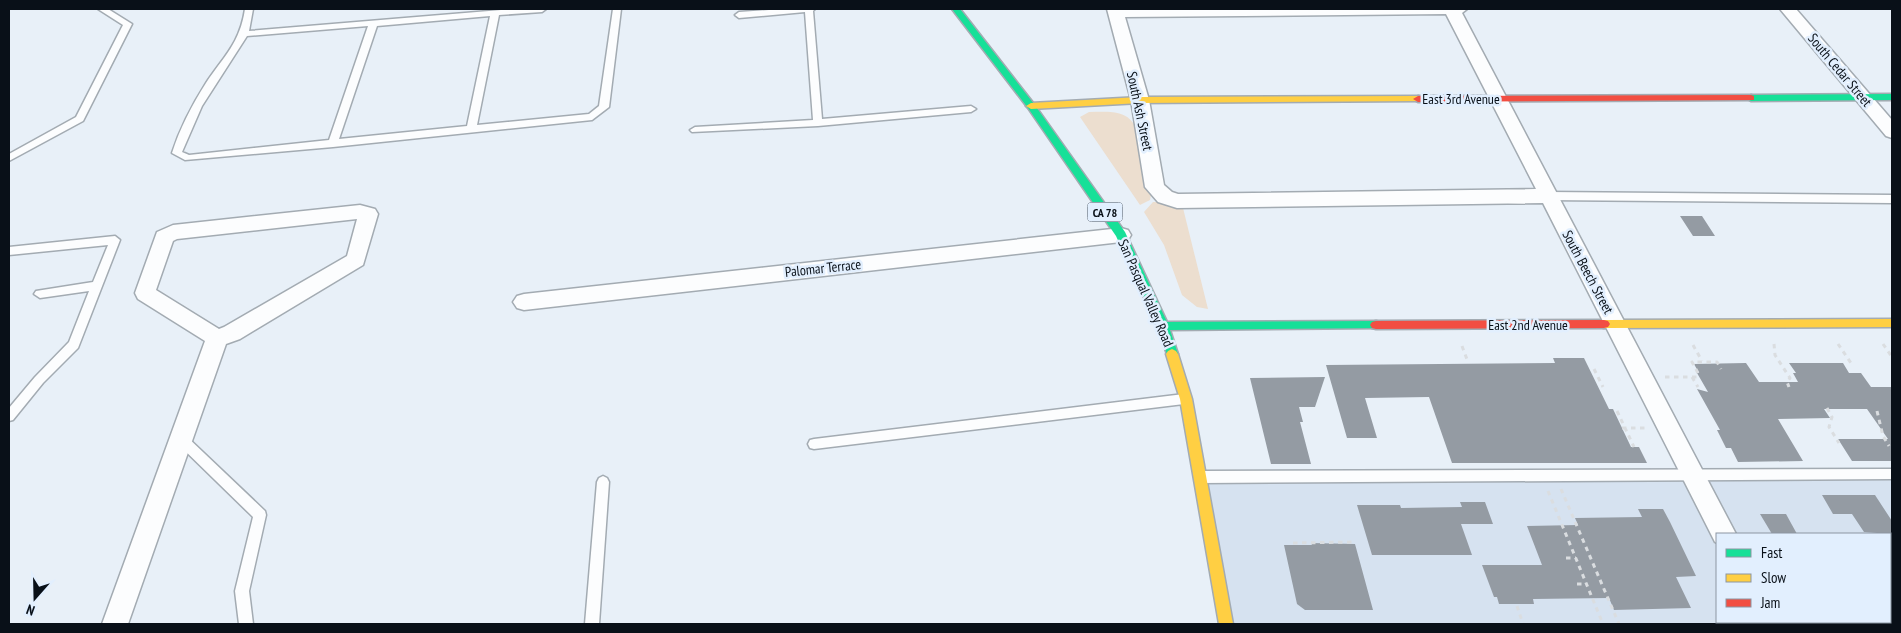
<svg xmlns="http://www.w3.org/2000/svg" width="1901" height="633" font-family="'PT Sans Narrow',sans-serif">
<rect width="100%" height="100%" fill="#e8f0f8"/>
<!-- built -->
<path fill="#d6e2f0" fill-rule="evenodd" d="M1892,474V624H1226L1200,477ZM1717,534H1890V622H1717Z"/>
<!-- green -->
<path fill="#ecdecf" d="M1089,112C1107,112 1126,109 1135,126L1145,185L1151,195L1150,200L1140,205L1080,117Z
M1153,202H1160L1183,208L1208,309L1197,307L1182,295L1164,245L1144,212Z"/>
<!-- building -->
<path fill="#949ba3" d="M1680,216H1702L1715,236H1693Z
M1553,358H1584L1609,409H1613L1631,447H1639L1647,463H1452L1429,397L1365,398L1377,438H1347L1326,365L1555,363Z
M1746,363L1759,382H1798L1793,373H1796L1789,363H1843L1849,373H1861L1871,387H1892V461H1852L1838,439H1888L1867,409H1824L1830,418L1778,419L1803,461L1738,462L1731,448H1726L1717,430H1720L1697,389L1708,392L1697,373H1699L1694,364Z
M1325,377L1315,407H1299L1303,422H1300L1311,464H1271L1250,378Z
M1822,495H1875L1892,521V550L1890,547V534L1864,532L1852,514H1833Z
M1460,502H1485L1493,524H1461L1472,555H1372L1357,505H1400L1401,508L1462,507Z
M1638,509H1663L1670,522L1696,576L1676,577L1691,608L1614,610L1609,598L1533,599L1534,604H1499L1497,597H1494L1482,565H1542L1527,526L1578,525L1575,518L1642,517Z
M1760,514H1786L1797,534H1772Z
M1311,543L1355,544L1373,610H1305L1297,604L1284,545H1312Z"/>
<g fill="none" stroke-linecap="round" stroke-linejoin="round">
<!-- lane casing -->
<g stroke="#a3abb2" stroke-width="3">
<path id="lane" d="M98,9H108L132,24L83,121L9,161V154L76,117L123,25Z
M245,9H253L249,31L514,9H546L542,12L499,15L477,125L589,114L599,106L613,9H621L609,107L592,120L333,147L185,160L172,153C180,128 192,105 206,83C224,56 240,43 245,9ZM490,16L467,126L339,139L377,26ZM368,26L329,140L189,155L182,152L202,106L247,36Z
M783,9H815L813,11L822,119L971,106L976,109L971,112L818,126L692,132L690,130L695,127L813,120L805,12L739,18L735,15L739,12Z
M1547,192L1892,195V203L1547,200L1542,196Z
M115,236L120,240L78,348L43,383L13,420L9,421V408L35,377L69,342L89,291L40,298L34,294L36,291L93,282L108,245L9,255V247Z
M1184,394L1188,396L1190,399L1188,402L1184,404L814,449L810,448L808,444L810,440L814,439Z
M180,433L184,434L265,511L266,515L249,591L253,624H239L235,591L253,517L176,442L174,438L176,434Z
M1892,469V479L1202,483L1198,481L1196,477L1198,473L1202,471Z
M603,476L607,478L609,482L599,624H585L597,482L599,478Z"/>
</g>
<!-- street casing -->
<g stroke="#a3abb2" stroke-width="3">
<path id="street" d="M1107,9H1467L1462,13L1736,534H1717V543L1715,542L1543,203L1177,208L1158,202L1145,187L1131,100ZM1446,14L1536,189L1178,194L1172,192L1164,185L1149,100L1125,17Z
M1780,9H1796L1892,120V138L1886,136Z
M360,205L375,209L378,214L363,265L240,339L226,344L128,624H102L205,341L138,299L135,293L157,232L173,225ZM357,219L347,256L224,327L219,329L156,290L173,241L177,239Z
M1121,228L1128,230L1131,235L1128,240L1121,242L524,310L517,308L513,302L517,296L524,294Z
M1755,622H1782L1783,624H1756Z"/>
</g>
<!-- fast casing -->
<g stroke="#a3abb2" stroke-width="3">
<path id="fast" d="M952,9H960L1034,104L1125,232L1167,322L1376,321L1380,322L1382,325L1380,328L1170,330L1178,354L1176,357H1168L1157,326L1116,236L1028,108Z
M1892,94V100L1751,101L1746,98L1751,95Z"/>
</g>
<!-- slow casing -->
<g stroke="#a3abb2" stroke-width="3">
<path id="slow" d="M1418,96L1421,97V101L1140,103L1031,109L1026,106L1031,103L1140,97Z
M1892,319V327L1604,328L1600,327L1598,324L1600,321L1604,320Z
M1172,349L1176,351L1178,354L1192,399L1233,624H1219L1180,399L1166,354L1168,351Z"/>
</g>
<!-- jam casing -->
<g stroke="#a3abb2" stroke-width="3">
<path id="jam" d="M1751,95L1754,96V100L1418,102L1413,99L1418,96Z
M1604,320L1608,321L1610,324L1608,327L1604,328L1376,329L1372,328L1370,325L1372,322L1376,321Z"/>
</g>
<!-- path -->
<path stroke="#dadde0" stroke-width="3" stroke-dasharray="4.5 4.5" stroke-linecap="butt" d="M1774,344L1775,355L1790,378L1787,382L1789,387
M1838,344L1853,366
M1883,344L1892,357
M1693,345L1702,361
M1462,346L1468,362
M1594,369L1603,387
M1698,373L1692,362H1717L1721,369
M1665,377H1698
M1692,377L1698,387
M1827,408L1832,417L1829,427L1839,443
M1617,411L1634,447
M1877,411L1883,436L1889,446
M1622,428H1647
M1561,489L1619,624
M1548,491L1603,624
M1293,543L1356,542
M1566,558H1576
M1577,584H1587
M1890,585L1892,589
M1517,606L1523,624"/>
<!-- lane -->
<use href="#lane" fill="#fcfdfe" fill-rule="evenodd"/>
<!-- street -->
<use href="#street" fill="#fcfdfe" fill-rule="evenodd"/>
<!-- fast -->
<use href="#fast" fill="#16e098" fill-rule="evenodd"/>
<!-- slow -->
<use href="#slow" fill="#ffcf43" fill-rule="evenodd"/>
<!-- jam -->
<use href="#jam" fill="#f24e42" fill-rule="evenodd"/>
</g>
<g text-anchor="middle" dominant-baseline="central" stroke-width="5" stroke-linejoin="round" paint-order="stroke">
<!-- shield labels -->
<rect fill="#e2effe" stroke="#4a535d" stroke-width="1" x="1087.5" y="202.5" width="35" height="19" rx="4"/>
<g font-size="12" font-weight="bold" fill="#091018">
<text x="1105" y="212">CA 78</text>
</g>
<!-- street labels -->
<g font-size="14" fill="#091018" stroke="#e2effe">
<text transform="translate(1840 70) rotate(50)">South Cedar Street</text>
<text x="1461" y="99">East 3rd Avenue</text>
<text transform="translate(1140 111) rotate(78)">South Ash Street</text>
<text transform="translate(823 268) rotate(-6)">Palomar Terrace</text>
<text transform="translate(1588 272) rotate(62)">South Beech Street</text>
<text transform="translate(1146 293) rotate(66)">San Pasqual Valley Road</text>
<text x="1528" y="325">East 2nd Avenue</text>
</g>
</g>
<!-- border -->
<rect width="1901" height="633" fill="none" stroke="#091018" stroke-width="20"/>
<!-- legend -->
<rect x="1716" y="533" width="175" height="90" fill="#e2effe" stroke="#8b96a2"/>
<rect x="1726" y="549" width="25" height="8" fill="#16e098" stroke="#8b96a2"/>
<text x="1761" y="558" font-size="15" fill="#091018">Fast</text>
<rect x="1726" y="574" width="25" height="8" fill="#ffcf43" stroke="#8b96a2"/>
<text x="1761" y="583" font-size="15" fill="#091018">Slow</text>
<rect x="1726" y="599" width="25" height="8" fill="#f24e42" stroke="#8b96a2"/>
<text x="1761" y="608" font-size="15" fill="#091018">Jam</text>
<!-- north arrow -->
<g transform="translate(35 598) rotate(200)" stroke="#e2effe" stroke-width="4" paint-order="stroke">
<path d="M0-4L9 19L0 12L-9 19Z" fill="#091018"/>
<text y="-8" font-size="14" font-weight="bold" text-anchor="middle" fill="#091018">N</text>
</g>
</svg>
